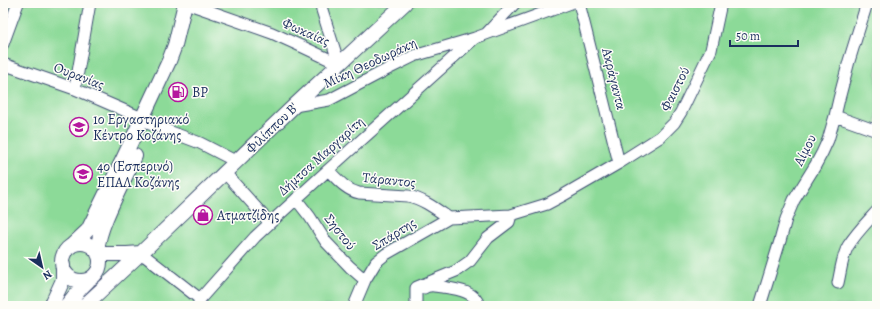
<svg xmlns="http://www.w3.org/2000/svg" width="880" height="309" font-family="Alegreya,serif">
<rect width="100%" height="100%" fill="#fdfcf7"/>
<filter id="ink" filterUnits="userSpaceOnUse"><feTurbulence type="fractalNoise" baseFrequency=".025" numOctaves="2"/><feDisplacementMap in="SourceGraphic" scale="8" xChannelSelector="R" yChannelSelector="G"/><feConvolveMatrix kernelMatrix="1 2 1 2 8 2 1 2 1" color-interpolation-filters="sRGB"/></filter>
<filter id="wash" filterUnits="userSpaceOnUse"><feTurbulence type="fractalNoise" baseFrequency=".012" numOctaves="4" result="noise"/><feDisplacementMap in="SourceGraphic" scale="16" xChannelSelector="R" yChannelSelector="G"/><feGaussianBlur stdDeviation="0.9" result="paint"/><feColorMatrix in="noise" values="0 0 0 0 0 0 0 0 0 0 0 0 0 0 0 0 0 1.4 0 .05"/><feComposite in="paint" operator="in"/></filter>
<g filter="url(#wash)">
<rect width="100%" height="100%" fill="#f6efdd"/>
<!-- park -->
<path fill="#8cda98" stroke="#54847b" d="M3,3H877V306H3Z"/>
</g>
<g filter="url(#ink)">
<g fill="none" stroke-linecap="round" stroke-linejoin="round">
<!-- minor casing -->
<g stroke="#3c4c71" stroke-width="13">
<path id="minor" d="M321,3L322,10L339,64
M579,3L619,163
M192,5L272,33L303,47L339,64
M487,33L515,3
M3,44L18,3
M3,64L75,89L142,118
M75,89L90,3
M294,106L329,100L386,70L414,56L475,38L571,3
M835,116L877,131
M150,124L200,143L237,162
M328,170C337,179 346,190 359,193L408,196C423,199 436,209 449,218
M225,173L270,223
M296,199L310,217L326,242L350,267L365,280
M141,253L200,299
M838,283C841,270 842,257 848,246C856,233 867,222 877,211
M424,288C426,287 427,286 430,286C433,285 438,287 442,287C455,289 476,291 479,306
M198,306L200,299L255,237L270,223L328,170L475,38
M354,306L365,280L376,262L386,254L449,218L511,215L547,204L562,196L619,163L660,137L674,123L681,112L711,50L721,3
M416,306V288L417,287L456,271L470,261L488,238L509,222L511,215
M760,306L780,241L786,219L794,200L815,166L822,153L828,140L835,116L839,99L849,61L867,3"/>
</g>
<!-- major casing -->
<g stroke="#3c4c71" stroke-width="16">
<path id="major" d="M62 262a19 19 0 1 1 38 0a19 19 0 1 1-38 0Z
M70,247L88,230L124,157L169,61L175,45L185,3
M98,252C95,232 126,177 135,156
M98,254H127L141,253
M51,306L63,280V265
M66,306L81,288L91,278
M84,306L141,253L294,106L405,3"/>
</g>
<!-- minor -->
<use href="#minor" stroke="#fff" stroke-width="11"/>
<!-- major -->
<use href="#major" stroke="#fff" stroke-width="14"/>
</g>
</g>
<!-- icons -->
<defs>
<g id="fuel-ring" transform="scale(1)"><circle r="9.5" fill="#fdfcf7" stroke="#b5179e" stroke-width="1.5"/><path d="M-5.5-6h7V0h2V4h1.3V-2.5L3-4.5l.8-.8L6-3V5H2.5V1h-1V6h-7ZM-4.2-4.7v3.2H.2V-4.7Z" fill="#b5179e"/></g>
<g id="school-ring" transform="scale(1)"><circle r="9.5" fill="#fdfcf7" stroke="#b5179e" stroke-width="1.5"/><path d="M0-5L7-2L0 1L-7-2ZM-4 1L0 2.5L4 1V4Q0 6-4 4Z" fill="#b5179e"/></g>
<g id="shop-ring" transform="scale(1)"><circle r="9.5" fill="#fdfcf7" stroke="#b5179e" stroke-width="1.5"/><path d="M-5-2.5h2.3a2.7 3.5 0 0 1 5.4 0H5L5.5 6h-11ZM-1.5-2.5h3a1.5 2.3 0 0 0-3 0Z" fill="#b5179e"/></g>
</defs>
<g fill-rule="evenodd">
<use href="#fuel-ring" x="178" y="92"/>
<use href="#school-ring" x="79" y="127"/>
<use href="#school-ring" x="83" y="174"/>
<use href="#shop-ring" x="203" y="215"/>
</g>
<g text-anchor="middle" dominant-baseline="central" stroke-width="3" stroke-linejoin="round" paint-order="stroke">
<!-- street labels -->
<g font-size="14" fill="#1b2f5e" stroke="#fdfcf7">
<text transform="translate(306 32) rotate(24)">Φωκαίας</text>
<text transform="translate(370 63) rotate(-25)">Μίκη Θεοδωράκη</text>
<text transform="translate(79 76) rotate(21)">Ουρανίας</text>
<text transform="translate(614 79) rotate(76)">Ακράγαντα</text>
<text transform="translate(675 89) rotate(-63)">Φαιστού</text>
<text transform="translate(272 128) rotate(-44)">Φιλίππου Β'</text>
<text transform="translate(805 150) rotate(-63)">Αίμου</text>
<text transform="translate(321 156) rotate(-42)">Δήμτσα Μαργαρίτη</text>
<text transform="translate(389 180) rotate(6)">Τάραντος</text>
<text transform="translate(340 232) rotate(52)">Σηστού</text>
<text transform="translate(394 234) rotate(-32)">Σπάρτης</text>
</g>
<!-- poi labels -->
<g font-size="14" fill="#1b2f5e" stroke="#fdfcf7" text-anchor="start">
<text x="192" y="92">BP</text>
<text x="93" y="119">1ο Εργαστηριακό<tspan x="93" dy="16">Κέντρο Κοζάνης</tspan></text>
<text x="97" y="166">4ο (Εσπερινό)<tspan x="97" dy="16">ΕΠΑΛ Κοζάνης</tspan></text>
<text x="217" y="215">Ατματζίδης</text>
</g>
</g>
<!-- margin -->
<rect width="880" height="309" fill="none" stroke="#fdfcf7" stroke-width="16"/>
<!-- north arrow -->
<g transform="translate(42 267) rotate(146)" stroke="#fdfcf7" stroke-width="3" paint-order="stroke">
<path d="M0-3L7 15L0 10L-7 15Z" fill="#1b2f5e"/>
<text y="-6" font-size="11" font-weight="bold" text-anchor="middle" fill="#1b2f5e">N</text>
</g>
<!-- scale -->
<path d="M730 40v6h68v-6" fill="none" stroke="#1b2f5e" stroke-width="2"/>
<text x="736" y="40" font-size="12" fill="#1b2f5e" stroke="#fdfcf7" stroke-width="3" paint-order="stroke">50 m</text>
</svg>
